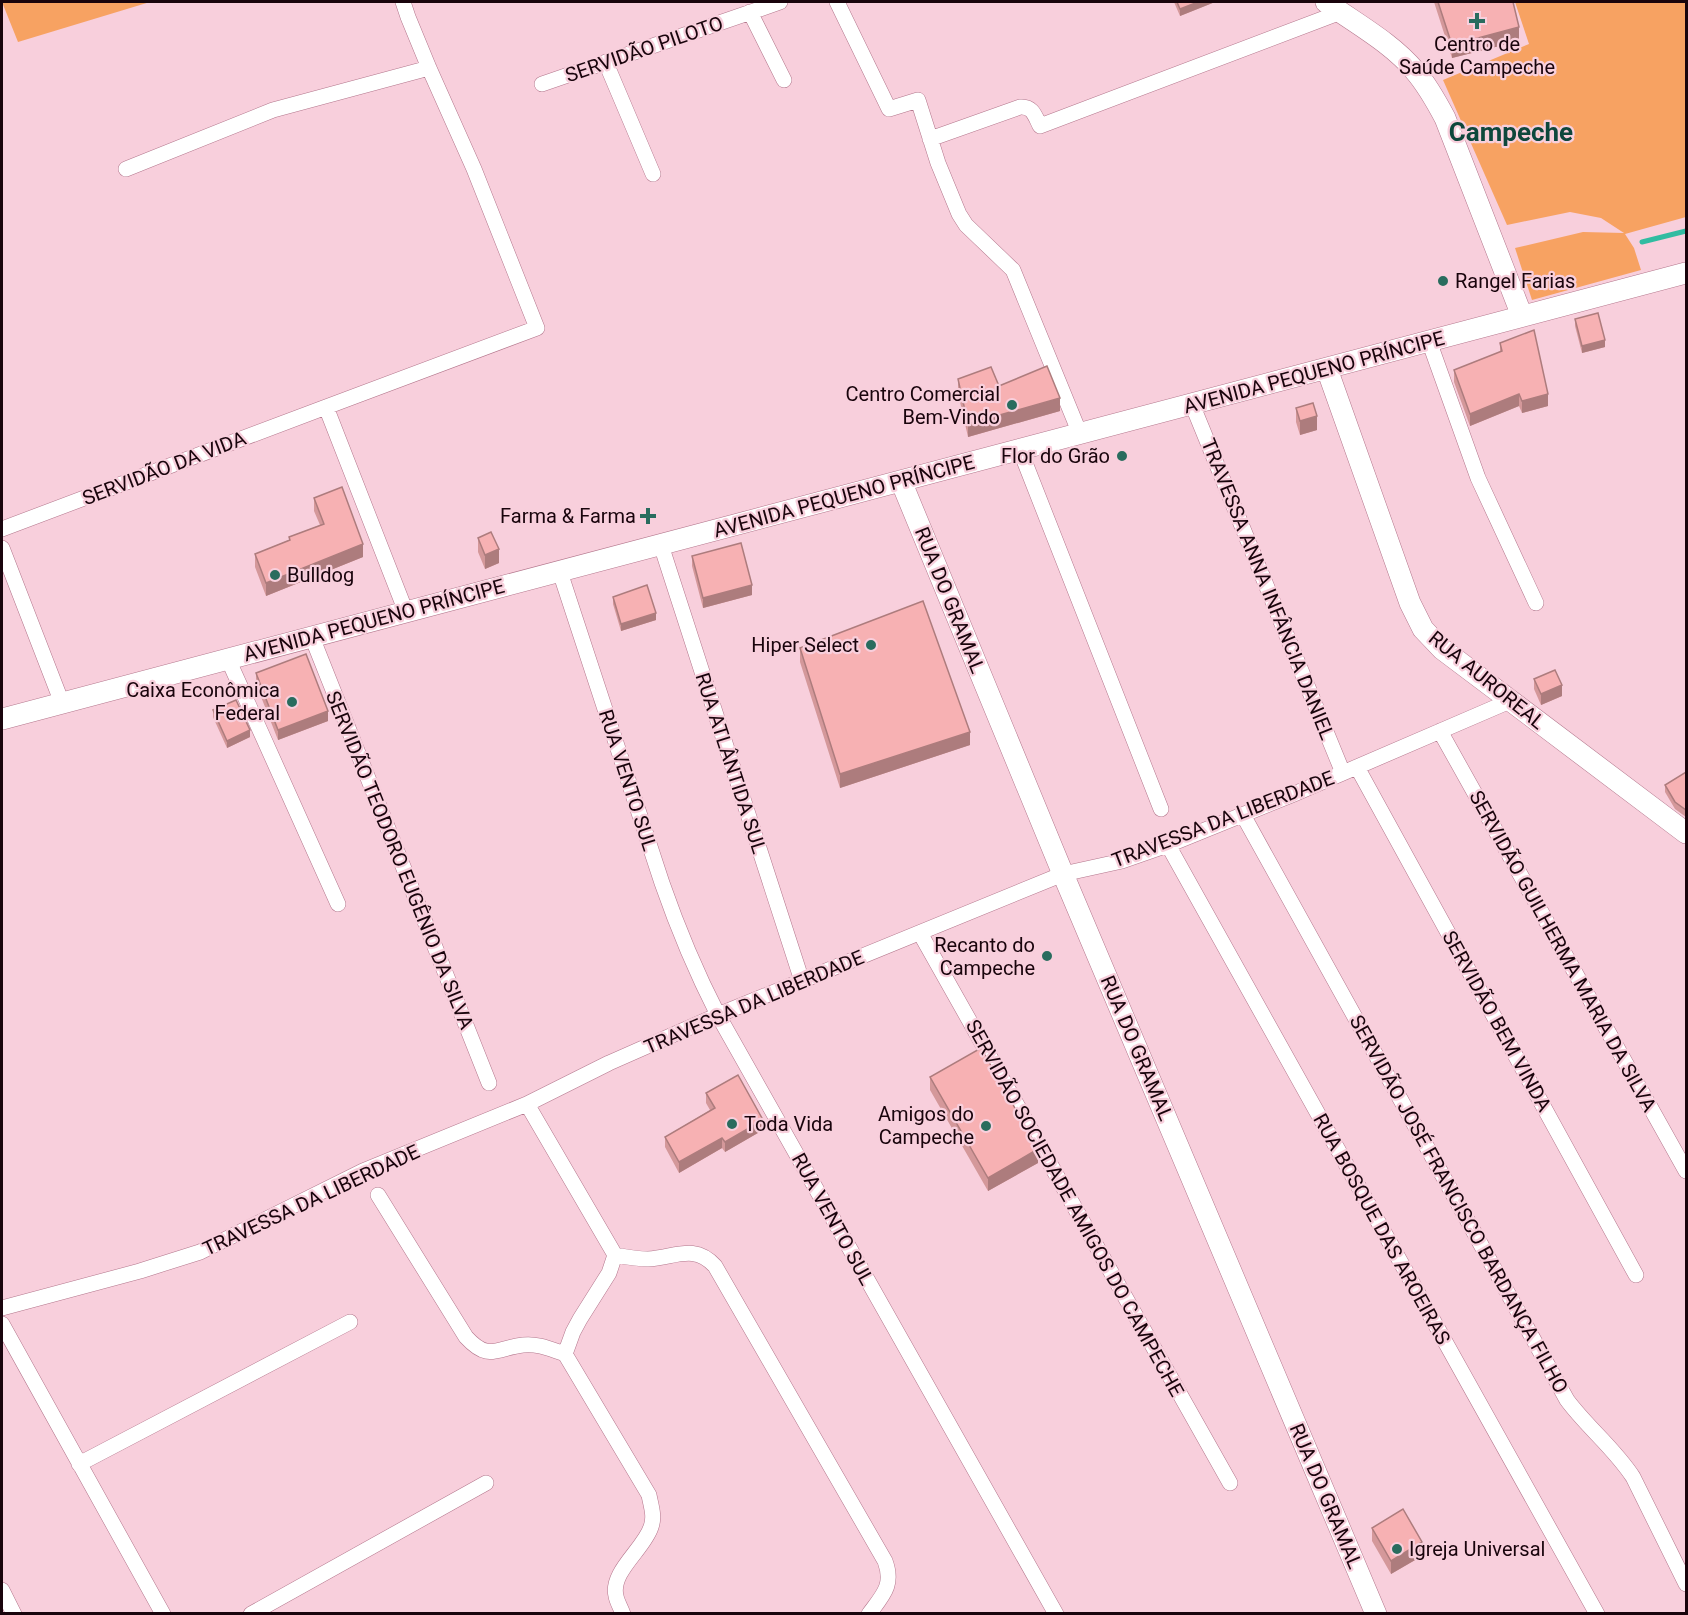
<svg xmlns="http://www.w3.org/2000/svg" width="1688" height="1615" font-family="Roboto,sans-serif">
<rect width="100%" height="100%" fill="#f8cfdc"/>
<!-- green -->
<path fill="#f7a262" d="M2,2H150L18,42Z
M1515,2H1686V217L1625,234L1634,248L1641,270L1532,300L1515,248L1583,232L1624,233L1601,218L1570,212L1507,225L1443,80L1529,44Z"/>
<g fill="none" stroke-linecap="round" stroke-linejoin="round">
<!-- stream -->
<path stroke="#31bca1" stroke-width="5" d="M1642,242L1686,231"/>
<!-- minor casing -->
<g stroke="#b3768c" stroke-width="16">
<path id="minor" d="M403,2L408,17L429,68L474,169L537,328L326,407L406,612
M837,2L889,109L918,100L938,163L959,214L966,225L1013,270L1080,434
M750,12L784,80
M606,63L653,174
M542,84L780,2
M930,139L1020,107C1033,106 1035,116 1040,126L1341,12
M126,169L273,110L429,68
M1429,341L1478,478L1536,603
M1192,404L1343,773
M1020,450L1161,809
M2,529L326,407
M661,545L802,981
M2,548L62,703
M560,572L662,883C678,929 696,972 718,1015L1056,1614
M312,637L489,1083
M228,659L338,904
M1440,731L1686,1171
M1357,767L1636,1275
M1243,815L1567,1400C1587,1427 1614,1448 1633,1477L1686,1584
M1168,845L1597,1614
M920,933L1230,1483
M527,1104L615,1255L609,1273L580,1319L573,1332L565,1354L649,1495C651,1506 655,1516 651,1527C644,1549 610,1572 616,1596C617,1602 621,1608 623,1614
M378,1195L466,1337C489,1362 496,1348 523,1345C538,1343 552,1350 565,1354
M615,1255C626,1257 637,1259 648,1259C674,1258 694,1243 715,1266L885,1561C894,1585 883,1595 869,1614
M2,1308L140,1271L200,1252L363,1171L527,1104L609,1063L718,1015L1063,874L1122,861L1168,845L1294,794L1510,701
M2,1324L163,1614
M79,1464L350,1322
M2,1590L14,1614
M251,1614L486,1483"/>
</g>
<!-- secondary casing -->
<g stroke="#b3768c" stroke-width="22">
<path id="secondary" d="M1326,2C1355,23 1392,43 1415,71C1427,85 1436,101 1445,118L1522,316
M1327,369L1410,603L1423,629L1442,649L1686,833
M901,481L1063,874L1376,1614
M2,719L1686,273"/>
</g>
<!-- minor -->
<use href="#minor" stroke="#fff" stroke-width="15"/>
<!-- secondary -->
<use href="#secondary" stroke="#fff" stroke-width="21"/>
</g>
<!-- wall -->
<path fill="#d4989a" d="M1174,2H1215L1180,16Z
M1434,2H1513L1519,41L1452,58Z
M1575,319L1605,347L1582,353L1575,326Z
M1500,343L1548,406L1522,413L1519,406L1470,426L1454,382V370L1500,352Z
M958,379L999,386L1060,411L968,437L958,393Z
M1296,408L1317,430L1300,435L1296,422Z
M314,498L363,557L266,596L255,567V554L289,540V537L320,525L314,511Z
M478,538L499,563L485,569L478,552Z
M692,556L752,595L703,608L692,566Z
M613,597L656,620L621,631L613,604Z
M800,648L970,745L840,788L800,662Z
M256,673L328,721L278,740L256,684Z
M1534,679L1562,696L1541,705L1534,689Z
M213,710L250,737L227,748L213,717Z
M1686,772V817L1675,809L1665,792V785Z
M930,1077L1038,1163L988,1191L930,1090Z
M706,1093L763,1130L725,1152L722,1148L679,1173L665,1147V1137L710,1110L706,1103Z
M1372,1528L1422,1556L1391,1574L1372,1541Z"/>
<!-- shaded-wall -->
<path fill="#ad7c7d" d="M1198,2H1215L1180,16V9Z
M1519,27V41L1452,58V45Z
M1605,340V347L1582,353V346Z
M1519,394V406L1470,426V414Z
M1548,394V406L1522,413V401Z
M1060,398V411L968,437V424Z
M1317,416V430L1300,435V421Z
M363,544V557L266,596V583Z
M499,549V563L485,569V555Z
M752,585V595L703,608V598Z
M656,613V620L621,631V624Z
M1562,685V696L1541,705V694Z
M328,711V721L278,740V730Z
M250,730V737L227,748V741Z
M970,732V745L840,788V774Z
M763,1120V1130L725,1152V1142Z
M722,1138V1148L679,1173V1162Z
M1038,1149V1163L988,1191V1178Z
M1422,1542V1556L1391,1574V1561Z"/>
<!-- building -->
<path fill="#f7b1b3" stroke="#ad7c7d" stroke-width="1.5" d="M1177,2H1198L1180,9Z
M1438,2H1513L1519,27L1452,45Z
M1598,313L1605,340L1582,346L1575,319Z
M1534,330L1548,394L1522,401L1519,394L1470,414L1454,370L1502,351L1500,343Z
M1047,366L1060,398L968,424L958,379L991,367L999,386Z
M1313,403L1317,416L1300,421L1296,408Z
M342,487L363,544L266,583L255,554L290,540L289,537L324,524L314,498Z
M491,532L499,549L485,555L478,538Z
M741,543L752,585L703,598L692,556Z
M647,585L656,613L621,624L613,597Z
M923,601L970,732L840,774L800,648Z
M306,654L328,711L278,730L256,673Z
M1555,670L1562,685L1541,694L1534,679Z
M236,700L250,730L227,741L213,710Z
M1686,772V810L1675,802L1665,785Z
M981,1048L1038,1149L988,1178L930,1077Z
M738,1075L763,1120L725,1142L722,1138L679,1162L665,1137L715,1108L706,1093Z
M1403,1509L1422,1542L1391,1561L1372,1528Z"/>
<!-- markers -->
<g fill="#296c5e" stroke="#f8cfdc" stroke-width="2">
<path d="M1474 12h6v6h6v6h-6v6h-6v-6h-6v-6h6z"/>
<circle cx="1443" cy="281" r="6"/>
<circle cx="1012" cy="405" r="6"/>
<circle cx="1122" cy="456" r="6"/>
<path d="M645 507h6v6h6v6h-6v6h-6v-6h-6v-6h6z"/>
<circle cx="275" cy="575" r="6"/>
<circle cx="871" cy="645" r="6"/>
<circle cx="292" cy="702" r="6"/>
<circle cx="1047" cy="956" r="6"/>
<circle cx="732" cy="1124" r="6"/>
<circle cx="986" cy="1126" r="6"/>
<circle cx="1397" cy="1549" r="6"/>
</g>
<g text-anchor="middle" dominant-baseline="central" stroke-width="4.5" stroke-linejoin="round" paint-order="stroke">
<!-- poi labels -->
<g font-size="20" fill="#19040c" stroke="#f8cfdc" text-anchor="end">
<text x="1477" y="44" text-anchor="middle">Centro de<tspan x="1477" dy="23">Saúde Campeche</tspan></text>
<text x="1455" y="281" text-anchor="start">Rangel Farias</text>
<text x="1000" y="394">Centro Comercial<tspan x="1000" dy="23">Bem-Vindo</tspan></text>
<text x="1110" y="456">Flor do Grão</text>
<text x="636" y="516">Farma &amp; Farma</text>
<text x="287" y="575" text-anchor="start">Bulldog</text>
<text x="859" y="645">Hiper Select</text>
<text x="280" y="690">Caixa Econômica<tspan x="280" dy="23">Federal</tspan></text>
<text x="1035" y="945">Recanto do<tspan x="1035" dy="23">Campeche</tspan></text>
<text x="974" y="1114">Amigos do<tspan x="974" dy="23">Campeche</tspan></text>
<text x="744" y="1124" text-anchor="start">Toda Vida</text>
<text x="1409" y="1549" text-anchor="start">Igreja Universal</text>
</g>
<!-- street labels -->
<g font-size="20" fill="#19040c" stroke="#f8cfdc">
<text transform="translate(644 49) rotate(-19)">SERVIDÃO PILOTO</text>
<text transform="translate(1314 372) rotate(-15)">AVENIDA PEQUENO PRÍNCIPE</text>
<text transform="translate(164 468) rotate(-21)">SERVIDÃO DA VIDA</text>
<text transform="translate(844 496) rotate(-15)">AVENIDA PEQUENO PRÍNCIPE</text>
<text transform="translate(1268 589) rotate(68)">TRAVESSA ANNA INFÂNCIA DANIEL</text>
<text transform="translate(950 600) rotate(68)">RUA DO GRAMAL</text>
<text transform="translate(374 620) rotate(-15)">AVENIDA PEQUENO PRÍNCIPE</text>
<text transform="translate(1487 680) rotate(39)">RUA AUROREAL</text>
<text transform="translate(731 763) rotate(72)">RUA ATLÂNTIDA SUL</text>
<text transform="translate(628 780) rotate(72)">RUA VENTO SUL</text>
<text transform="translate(1223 819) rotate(-21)">TRAVESSA DA LIBERDADE</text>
<text transform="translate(400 860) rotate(68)">SERVIDÃO TEODORO EUGÊNIO DA SILVA</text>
<text transform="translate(1563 951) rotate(61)">SERVIDÃO GUILHERMA MARIA DA SILVA</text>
<text transform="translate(754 1002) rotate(-23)">TRAVESSA DA LIBERDADE</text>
<text transform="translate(1497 1021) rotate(61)">SERVIDÃO BEM VINDA</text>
<text transform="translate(1137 1048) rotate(67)">RUA DO GRAMAL</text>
<text transform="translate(311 1200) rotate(-25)">TRAVESSA DA LIBERDADE</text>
<text transform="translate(1459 1204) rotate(61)">SERVIDÃO JOSÉ FRANCISCO BARDANÇA FILHO</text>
<text transform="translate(1075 1208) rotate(61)">SERVIDÃO SOCIEDADE AMIGOS DO CAMPECHE</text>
<text transform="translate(833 1219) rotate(61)">RUA VENTO SUL</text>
<text transform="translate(1382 1229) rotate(61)">RUA BOSQUE DAS AROEIRAS</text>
<text transform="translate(1326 1496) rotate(67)">RUA DO GRAMAL</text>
</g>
<!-- district labels -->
<g font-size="26" font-weight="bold" fill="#0e473c" stroke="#f8cfdc">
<text x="1511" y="132">Campeche</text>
</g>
</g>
<!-- border -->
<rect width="1688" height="1615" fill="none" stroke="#19040c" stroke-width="6"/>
</svg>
